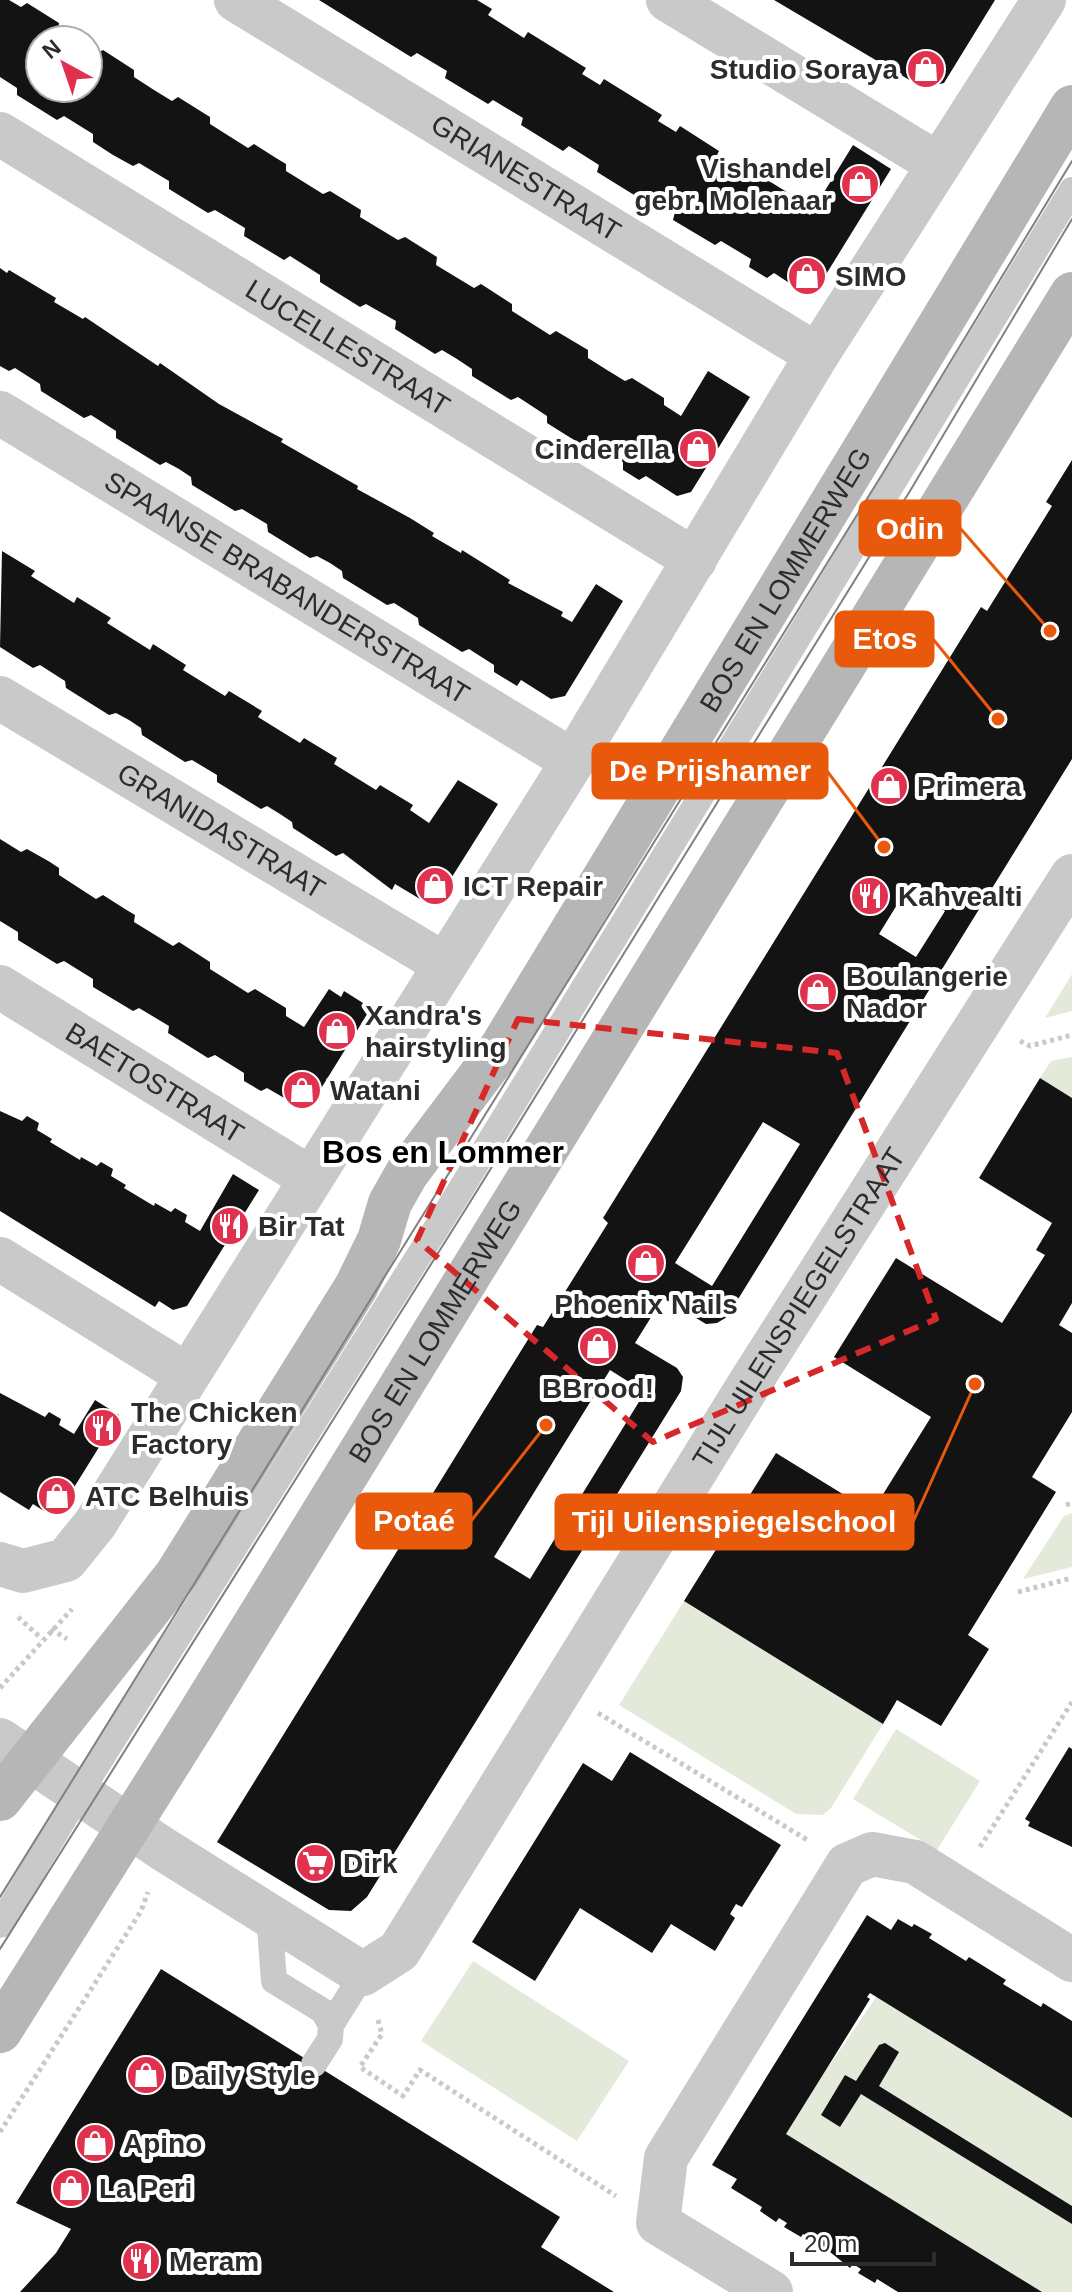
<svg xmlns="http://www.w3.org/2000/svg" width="1072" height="2292" font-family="Arial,sans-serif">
<rect width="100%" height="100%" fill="#fff"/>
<!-- green -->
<path fill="#e4eada" d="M1072,974V1011L1045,1018Z
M1072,1057V1098L1040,1078L1051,1061Z
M1072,1513V1567L1023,1579L1064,1516Z
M684,1601L883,1724L831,1808L823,1815L796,1814L619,1705Z
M896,1729L980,1781L937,1850L853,1799Z
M473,1961L629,2061L577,2141L421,2041Z
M881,1990L1072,2110V2292H1040L783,2133Z"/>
<!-- building -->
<path fill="#131313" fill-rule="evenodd" d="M0,0H9L21,7L27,3L59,23L58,30L74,40H40V88H88V49L96,54L103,50L134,70V77L154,90L172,101L178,97L210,117V124L248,148L254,144L276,158L286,164V171L323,194L330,191L361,210L360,217L398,240L405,237L437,257L436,265L474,288L481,284L512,304V311L550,335L556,331L588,350V358L607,370L625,381L632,378L664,398V405L681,416L708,371L750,397L691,492L677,496L646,476L639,480L623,470V462L593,444L586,447L566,435L547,423V416L518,397L511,400L472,376V369L457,359L442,350L435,354L395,329L396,321L366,304L360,307L320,282V275L290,256L284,260L244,236L245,228L215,210L208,213L169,189V181L139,163L133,166L113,155L93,142V134L64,116L57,120L17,95V88L0,77Z
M319,0H477L492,9L488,15L524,38L528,32L586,68L582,74L600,85L604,79L662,115L658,121L676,132L680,126L719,151L716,157L734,168L738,162L795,197L792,204L810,215L853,145L891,169L817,289L803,292L774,273L767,278L749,267L751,259L721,241L715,245L673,220L675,212L645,194L639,198L597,172L599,165L569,146L563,151L521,125L523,118L493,100L488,104L445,78L447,71L417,53L411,57Z
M774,0H995L944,83L923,88Z
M0,268L7,273L9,270L56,298L54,302L83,319L85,317L158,366L160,363L219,404L283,439L281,442L358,486L357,489L410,518L434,533L432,536L461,553L462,550L510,580L508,583L563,612L561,616L572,622L596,584L623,601L565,696L551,699L521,680L517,686L494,672V665L469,649L462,652L419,625L418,618L394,603L387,605L343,578L342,571L330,563L317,556L310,558L268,532L267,524L242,509L235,511L192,485L191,477L179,469L166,462L160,465L116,438V431L91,415L84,418L41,391L40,384L15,368L9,371L0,366Z
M1072,460V759L727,1317L717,1323L706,1324L663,1298L635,1343L677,1368L683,1377L681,1391L367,1897L351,1911L329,1910L217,1842L537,1325L543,1327L608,1223L603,1218L981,607L987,611L1052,506L1046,502ZM908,887L945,911L916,957L879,934ZM763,1122L800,1144L712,1286L675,1263ZM610,1370L645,1392L530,1579L494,1557Z
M2,551L35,571L31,576L74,603L77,597L111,618L107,623L150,650L153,644L186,665L183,670L225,696L229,691L262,711L258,717L300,743L304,738L337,758L334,764L376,790L380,785L413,805L410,810L429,823L458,780L498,804L438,899L425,902L395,884L392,890L343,853L336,856L293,828L292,822L280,814L267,806L261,809L217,782V775L192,760L185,762L142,735L141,728L129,720L116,713L109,715L66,688L65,681L40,665L33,668L0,647Z
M0,839L21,852L27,849L50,862L59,868V875L96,899L103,895L125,909L135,915L134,922L173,946L179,942L210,962V969L248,993L255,989L286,1008V1016L304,1027L329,989L341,997L344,991L371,1008L312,1103L298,1106L267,1088L261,1091L244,1081V1073L215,1055L208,1058L168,1033L169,1026L139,1008L133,1011L93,987V979L64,961L57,964L18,940V932L0,921Z
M1040,1078L1072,1098V1303L1059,1325L1072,1333V1412L1032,1477L1056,1492L968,1635L989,1649L941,1726L897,1700L883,1724L684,1601L776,1453L872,1512L931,1417L834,1357L896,1258L1002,1323L1045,1255L1036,1250L1052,1223L979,1178Z
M0,1111L22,1121L27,1116L39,1123L37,1130L52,1139L50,1142L80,1160L81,1157L97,1166L101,1162L113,1169L111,1176L126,1185L124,1188L154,1206L155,1203L171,1212L175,1208L187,1215L185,1222L200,1231L233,1174L259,1190L187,1306L173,1310L159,1301L155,1307L0,1211Z
M0,1393L45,1417L49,1412L61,1419L59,1425L74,1434L95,1400L119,1415L60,1510L47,1513L33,1504L29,1510L0,1492Z
M1069,1747L1072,1749V1847L1028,1826L1030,1822L1025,1819Z
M630,1752L781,1845L742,1907L736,1904L730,1914L735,1918L715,1951L671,1924L652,1953L580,1908L535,1981L472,1942L583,1763L612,1781Z
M867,1915L891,1930L898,1919L912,1927L914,1924L932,1934L929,1938L966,1961L969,1957L1006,1980L1003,1984L1041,2007L1043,2003L1072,2021V2118L870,1993L867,1997L870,1999L786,2134L1042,2292H898L877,2279L875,2283L858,2273L861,2269L853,2264L850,2268L820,2244L803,2234L801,2237L784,2227L787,2223L779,2218L776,2222L760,2211L762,2207L731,2188L737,2179L712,2165Z
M161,1969L560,2217L541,2247L614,2292H20L56,2253L71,2229L16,2203Z
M885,2043L899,2052L879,2086L1072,2206V2224L861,2094L840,2127L821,2115L845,2075L856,2081L879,2045Z"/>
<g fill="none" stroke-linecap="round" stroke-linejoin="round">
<!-- path -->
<path stroke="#c9c9c9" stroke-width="5" stroke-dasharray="4 4" stroke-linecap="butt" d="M1020,1041L1030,1046L1072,1035
M1066,1505L1072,1503
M1018,1592L1072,1578
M18,1617L42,1639
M51,1629L67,1639
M0,1688L72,1609
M598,1713L809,1841
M980,1847L1072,1702
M378,2020L382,2034L360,2067L403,2096L420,2070L616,2196
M0,2132L141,1911L148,1892"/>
<!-- service -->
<path stroke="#c9c9c9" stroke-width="26" d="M269,1915L274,1981L323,2011L331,2025
M0,1925L80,1792L454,1200L1072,190
M314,2064L330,2039L331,2025L363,1974"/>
<!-- minor -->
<g stroke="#c9c9c9" stroke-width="44">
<path id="s1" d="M236,0L817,355"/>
<path d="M668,0L938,164"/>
<path id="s2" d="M0,134L695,560"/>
<path id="s3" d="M0,413L573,761"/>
<path id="s4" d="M0,698L444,964"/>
<path id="s5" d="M0,987L310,1178"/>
<path d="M0,1259L187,1375"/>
<path d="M0,1564L23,1571L66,1560L95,1524L573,761L817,355L1044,0"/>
<path id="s6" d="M0,1740L163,1849L363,1974L399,1951L748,1386L1072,876"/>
<path d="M771,2292L658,2223L666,2158L847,1865L872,1854L915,1862L1072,1960"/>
</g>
<!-- secondary -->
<g stroke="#b6b6b6" stroke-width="44">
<path id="s7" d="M0,1799L177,1574L356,1287L379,1240L390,1203L407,1173L501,1048L1072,107"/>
<path id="s8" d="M0,2031L197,1718L1072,294"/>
</g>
<!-- tram -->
<path stroke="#818181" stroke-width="2" d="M0,1897L883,473L1072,161
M0,1949L467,1207L910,491L1072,219"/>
</g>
<!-- marked area -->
<path fill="none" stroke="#d62828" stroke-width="6" stroke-dasharray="16 10" stroke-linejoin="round" d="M518,1019L837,1053L936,1319L653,1442L417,1240Z"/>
<!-- icons -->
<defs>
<g id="shop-disc" transform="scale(2)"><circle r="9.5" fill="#e0324e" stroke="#fff"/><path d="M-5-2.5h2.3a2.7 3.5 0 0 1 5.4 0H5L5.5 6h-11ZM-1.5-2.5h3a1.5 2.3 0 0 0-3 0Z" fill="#fff"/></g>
<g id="restaurant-disc" transform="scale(2)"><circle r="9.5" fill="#e0324e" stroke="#fff"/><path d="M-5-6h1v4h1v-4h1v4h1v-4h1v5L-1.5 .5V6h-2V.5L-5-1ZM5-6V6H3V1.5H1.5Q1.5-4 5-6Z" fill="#fff"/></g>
<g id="supermarket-disc" transform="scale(2)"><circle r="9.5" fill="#e0324e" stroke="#fff"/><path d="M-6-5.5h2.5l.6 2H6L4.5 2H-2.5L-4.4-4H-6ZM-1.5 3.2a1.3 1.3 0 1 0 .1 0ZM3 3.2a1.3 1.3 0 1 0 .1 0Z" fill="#fff"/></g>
</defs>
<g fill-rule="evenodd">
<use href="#shop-disc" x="926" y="69"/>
<use href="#shop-disc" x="860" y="184"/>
<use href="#shop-disc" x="807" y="276"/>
<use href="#shop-disc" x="698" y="449"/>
<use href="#shop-disc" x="889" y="786"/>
<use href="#shop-disc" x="435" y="886"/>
<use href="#restaurant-disc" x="870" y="896"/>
<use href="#shop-disc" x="818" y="992"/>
<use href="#shop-disc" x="337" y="1031"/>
<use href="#shop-disc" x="302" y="1090"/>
<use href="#restaurant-disc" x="230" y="1226"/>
<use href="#shop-disc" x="646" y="1263"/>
<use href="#shop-disc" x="598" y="1346"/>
<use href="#restaurant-disc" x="103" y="1428"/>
<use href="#shop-disc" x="57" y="1496"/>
<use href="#supermarket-disc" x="315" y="1863"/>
<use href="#shop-disc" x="146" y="2075"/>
<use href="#shop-disc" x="95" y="2143"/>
<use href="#shop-disc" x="71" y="2188"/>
<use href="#restaurant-disc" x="141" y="2261"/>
</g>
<g text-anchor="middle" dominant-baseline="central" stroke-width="8" stroke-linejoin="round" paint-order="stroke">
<!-- poi labels -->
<g font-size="28" font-weight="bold" fill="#2c2c2c" stroke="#fff" text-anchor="start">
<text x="898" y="69" text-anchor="end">Studio Soraya</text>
<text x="832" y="168" text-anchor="end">Vishandel<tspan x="832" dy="32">gebr. Molenaar</tspan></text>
<text x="835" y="276">SIMO</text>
<text x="670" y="449" text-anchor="end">Cinderella</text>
<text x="917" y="786">Primera</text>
<text x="463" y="886">ICT Repair</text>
<text x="898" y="896">Kahvealti</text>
<text x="846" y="976">Boulangerie<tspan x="846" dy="32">Nador</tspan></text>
<text x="365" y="1015">Xandra's<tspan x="365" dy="32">hairstyling</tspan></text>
<text x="330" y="1090">Watani</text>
<text x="258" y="1226">Bir Tat</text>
<text x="646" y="1304" text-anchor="middle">Phoenix Nails</text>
<text x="598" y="1388" text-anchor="middle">BBrood!</text>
<text x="131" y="1412">The Chicken<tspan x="131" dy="32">Factory</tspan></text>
<text x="85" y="1496">ATC Belhuis</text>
<text x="343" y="1863">Dirk</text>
<text x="174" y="2075">Daily Style</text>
<text x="123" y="2143">Apino</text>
<text x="99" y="2188">La Peri</text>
<text x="169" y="2261">Meram</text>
</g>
<!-- street labels -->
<g font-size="28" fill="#2c2c2c" stroke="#fff">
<text stroke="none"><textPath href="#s1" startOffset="340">GRIANESTRAAT</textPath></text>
<text stroke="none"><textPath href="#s2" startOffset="408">LUCELLESTRAAT</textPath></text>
<text stroke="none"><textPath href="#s7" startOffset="1454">BOS EN LOMMERWEG</textPath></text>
<text stroke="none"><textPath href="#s3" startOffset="336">SPAANSE BRABANDERSTRAAT</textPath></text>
<text stroke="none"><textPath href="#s4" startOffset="258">GRANIDASTRAAT</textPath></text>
<text stroke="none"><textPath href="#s5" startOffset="182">BAETOSTRAAT</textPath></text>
<text stroke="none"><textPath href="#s6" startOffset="1232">TIJL UILENSPIEGELSTRAAT</textPath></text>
<text stroke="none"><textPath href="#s8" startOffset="824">BOS EN LOMMERWEG</textPath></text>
</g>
<!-- quarter labels -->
<g font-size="32" font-weight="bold" fill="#000" stroke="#fff">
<text x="443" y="1152">Bos en Lommer</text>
</g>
</g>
<!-- callouts -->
<path fill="none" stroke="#e8590c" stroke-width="3" d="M1050 631L960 528M998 719L933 639M884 847L827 771M546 1425L471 1521M975 1384L913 1522"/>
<g fill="#e8590c" stroke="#fff" stroke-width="3">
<circle cx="1050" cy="631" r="8"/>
<circle cx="998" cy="719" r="8"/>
<circle cx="884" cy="847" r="8"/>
<circle cx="546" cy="1425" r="8"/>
<circle cx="975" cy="1384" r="8"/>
</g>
<g fill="#e8590c" stroke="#e8590c" stroke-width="3">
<rect x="860" y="501" width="100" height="54" rx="8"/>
<rect x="836" y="612" width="97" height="54" rx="8"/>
<rect x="593" y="744" width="234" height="54" rx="8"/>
<rect x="357" y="1494" width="114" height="54" rx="8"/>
<rect x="556" y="1495" width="357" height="54" rx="8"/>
</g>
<g font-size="30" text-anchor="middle" font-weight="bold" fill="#fff">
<text x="910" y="539">Odin</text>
<text x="885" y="649">Etos</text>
<text x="710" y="781">De Prijshamer</text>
<text x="414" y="1531">Potaé</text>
<text x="734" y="1532">Tijl Uilenspiegelschool</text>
</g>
<!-- north arrow -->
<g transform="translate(64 64) rotate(320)"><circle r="38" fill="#ffffff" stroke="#ababab" stroke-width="2"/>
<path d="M0-6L14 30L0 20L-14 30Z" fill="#e0324e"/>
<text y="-12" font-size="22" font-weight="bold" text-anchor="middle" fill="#2c2c2c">N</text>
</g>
<!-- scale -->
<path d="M792 2252v12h142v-12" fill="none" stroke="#2c2c2c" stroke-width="4"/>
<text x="804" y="2252" font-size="24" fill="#2c2c2c" stroke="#ffffff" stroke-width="6" paint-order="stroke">20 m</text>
</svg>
